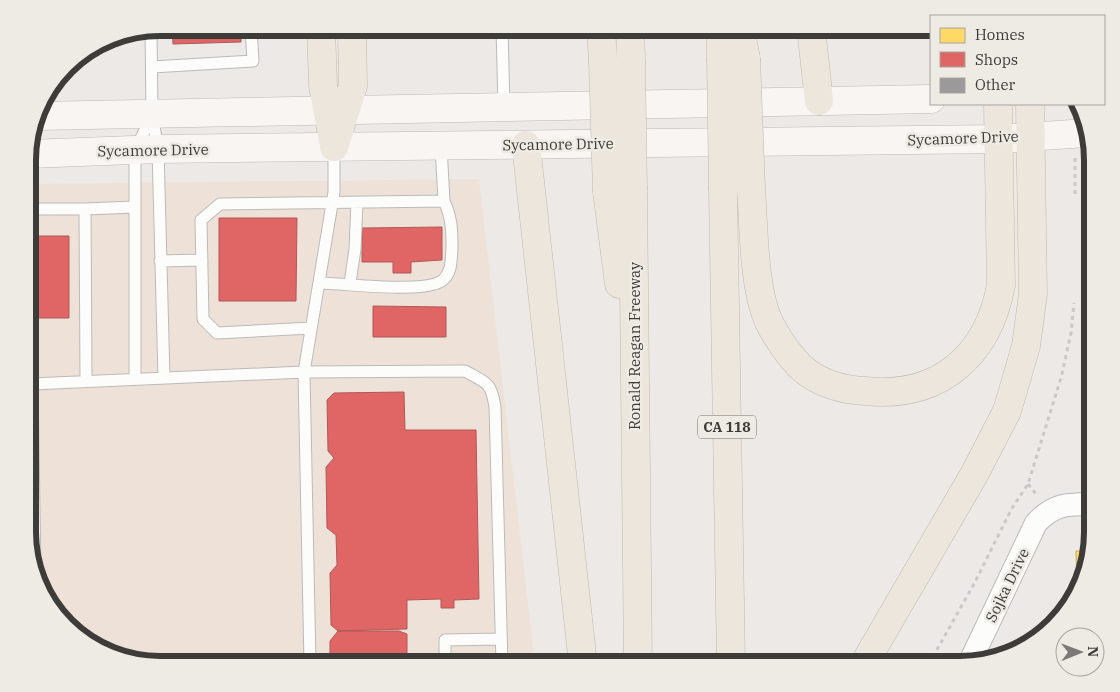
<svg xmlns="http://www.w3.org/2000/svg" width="1120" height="692" font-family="'IBM Plex Serif',serif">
<rect width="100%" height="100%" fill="#ece9e6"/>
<!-- commercial -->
<path fill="#eee2d8" d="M479,179L535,664H160L87,642L45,598L29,549V184Z"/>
<!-- homes -->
<path fill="#ffd966" stroke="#c5aa58" d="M1076,551H1089L1077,586Z"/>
<!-- shops -->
<path fill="#e06666" stroke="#af5958" d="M172,28H241V42L173,44Z
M219,218H297L296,301H219Z
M442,227V260L411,262V273H393V262H362V228Z
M29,236H69V318H29Z
M373,306L446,307V337H373Z
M404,392L405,430H476L479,599L454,600V608H441V599L407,600V629L338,631L331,625L330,573L337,565L336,535L327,528L326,467L334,458L328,451L327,400L334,393Z
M338,631H399L407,634V664H330V641Z"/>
<!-- building -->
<path fill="#9b9999" d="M923,28H931V36H923Z"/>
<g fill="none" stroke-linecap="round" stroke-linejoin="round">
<!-- service casing -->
<g stroke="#bcbab8" stroke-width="13">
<path id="service" d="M502,28L504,107
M151,29L152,115L158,149L164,378
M152,67L253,61L251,28
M334,147V192L304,372L465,371C486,383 491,381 495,407L502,664
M1092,195L1088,203L1092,357
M29,209H85L86,381
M85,209L135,207
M160,261L202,260
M319,283C345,283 429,295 444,279C452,271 451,259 452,249C452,231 452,218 444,201
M350,283L355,249L357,203
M311,328L217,333L203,319L201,220L220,204L444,201L441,146
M135,379V151L152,115
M29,384H32L35,569
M32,384L304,372L310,664
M445,664V640L501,639"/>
</g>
<!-- minor casing -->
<g stroke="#bcbab8" stroke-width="24">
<path id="minor" d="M969,664L1036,523C1054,504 1067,504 1092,504"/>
</g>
<!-- secondary casing -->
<g stroke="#bcbab8" stroke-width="29">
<path id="secondary" d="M37,116L931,99
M29,154L158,149L999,139L1087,133"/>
</g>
<!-- motorway casing -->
<g stroke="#c1b9ad" stroke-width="29">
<path id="motorway" d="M321,28L323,86L334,145
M601,28L603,61
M630,28L631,60
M721,28V59
M740,28L746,59
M811,28L819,101
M526,145L583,664
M334,147L353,86L352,28
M751,188C754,226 753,293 771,326C780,342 793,362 808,373C825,385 846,390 865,391C939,399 988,356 1001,285L998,104
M633,190L638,664
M723,190L731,664
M607,191L619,284
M864,664L975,473L1007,411L1026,346L1033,294L1030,104"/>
</g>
<!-- path -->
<path stroke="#cbc9c8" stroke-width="3" stroke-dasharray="4 4" stroke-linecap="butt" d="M1075,158V195
M1028,484L1037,495
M929,664L975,582L1012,508L1028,484L1061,378L1071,333L1074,303"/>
<!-- service -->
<use href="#service" stroke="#fcfcfb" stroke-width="11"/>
<!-- minor -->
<use href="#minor" stroke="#fcfcfb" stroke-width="22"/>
<!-- secondary -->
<use href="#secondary" stroke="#f8f5f2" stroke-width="28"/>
<!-- motorway -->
<use href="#motorway" stroke="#ece6dd" stroke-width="28"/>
<!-- motorway-bridge casing -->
<g stroke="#c1b9ad" stroke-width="29" stroke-linecap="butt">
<path id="motorway-bridge" d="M721,59L723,190
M746,59L751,188
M631,60L633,190
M603,61L607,191"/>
</g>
<!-- motorway-bridge -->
<use href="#motorway-bridge" stroke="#ece6dd" stroke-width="28"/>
</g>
<g text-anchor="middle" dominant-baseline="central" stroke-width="5" stroke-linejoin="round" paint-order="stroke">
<!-- shield labels -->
<rect fill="#eeeae4" stroke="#72706c" stroke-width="1" x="698" y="415.5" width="58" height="23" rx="4"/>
<g font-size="14" font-weight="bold" fill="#3d3c39">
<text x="727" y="427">CA 118</text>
</g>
<!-- street labels -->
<g font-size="15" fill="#3d3c39" stroke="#eeeae4">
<text transform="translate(963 138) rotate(-2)">Sycamore Drive</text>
<text transform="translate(558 144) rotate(-1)">Sycamore Drive</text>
<text transform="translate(153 150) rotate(-1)">Sycamore Drive</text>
<text transform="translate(634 346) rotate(-90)">Ronald Reagan Freeway</text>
<text transform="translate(1007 585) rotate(-64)">Sojka Drive</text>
</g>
</g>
<!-- crop -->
<path d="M0 0H1120V692H0ZM160 36H960A124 124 0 0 1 1084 160V532A124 124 0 0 1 960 656H160A124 124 0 0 1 36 532V160A124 124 0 0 1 160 36Z" fill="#eeeae4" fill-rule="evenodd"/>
<path fill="none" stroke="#3d3c39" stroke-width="6" d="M160 36H960A124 124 0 0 1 1084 160V532A124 124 0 0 1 960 656H160A124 124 0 0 1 36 532V160A124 124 0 0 1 160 36Z"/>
<!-- legend -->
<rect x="930" y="15" width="175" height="90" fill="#eeeae4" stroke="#a7a4a0"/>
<rect x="940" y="28" width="25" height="15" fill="#ffd966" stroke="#a7a4a0"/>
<text x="975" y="40" font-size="15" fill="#3d3c39">Homes</text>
<rect x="940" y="52" width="25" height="15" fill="#e06666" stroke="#a7a4a0"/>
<text x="975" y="65" font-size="15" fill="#3d3c39">Shops</text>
<rect x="940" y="78" width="25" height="15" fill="#9b9999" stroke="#a7a4a0"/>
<text x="975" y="90" font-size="15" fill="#3d3c39">Other</text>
<!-- north arrow -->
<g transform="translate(1080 652) rotate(89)"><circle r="24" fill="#eeeae4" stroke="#a7a4a0"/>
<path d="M0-4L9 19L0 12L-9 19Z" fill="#7a7976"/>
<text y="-8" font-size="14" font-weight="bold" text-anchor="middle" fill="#3d3c39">N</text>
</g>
</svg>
